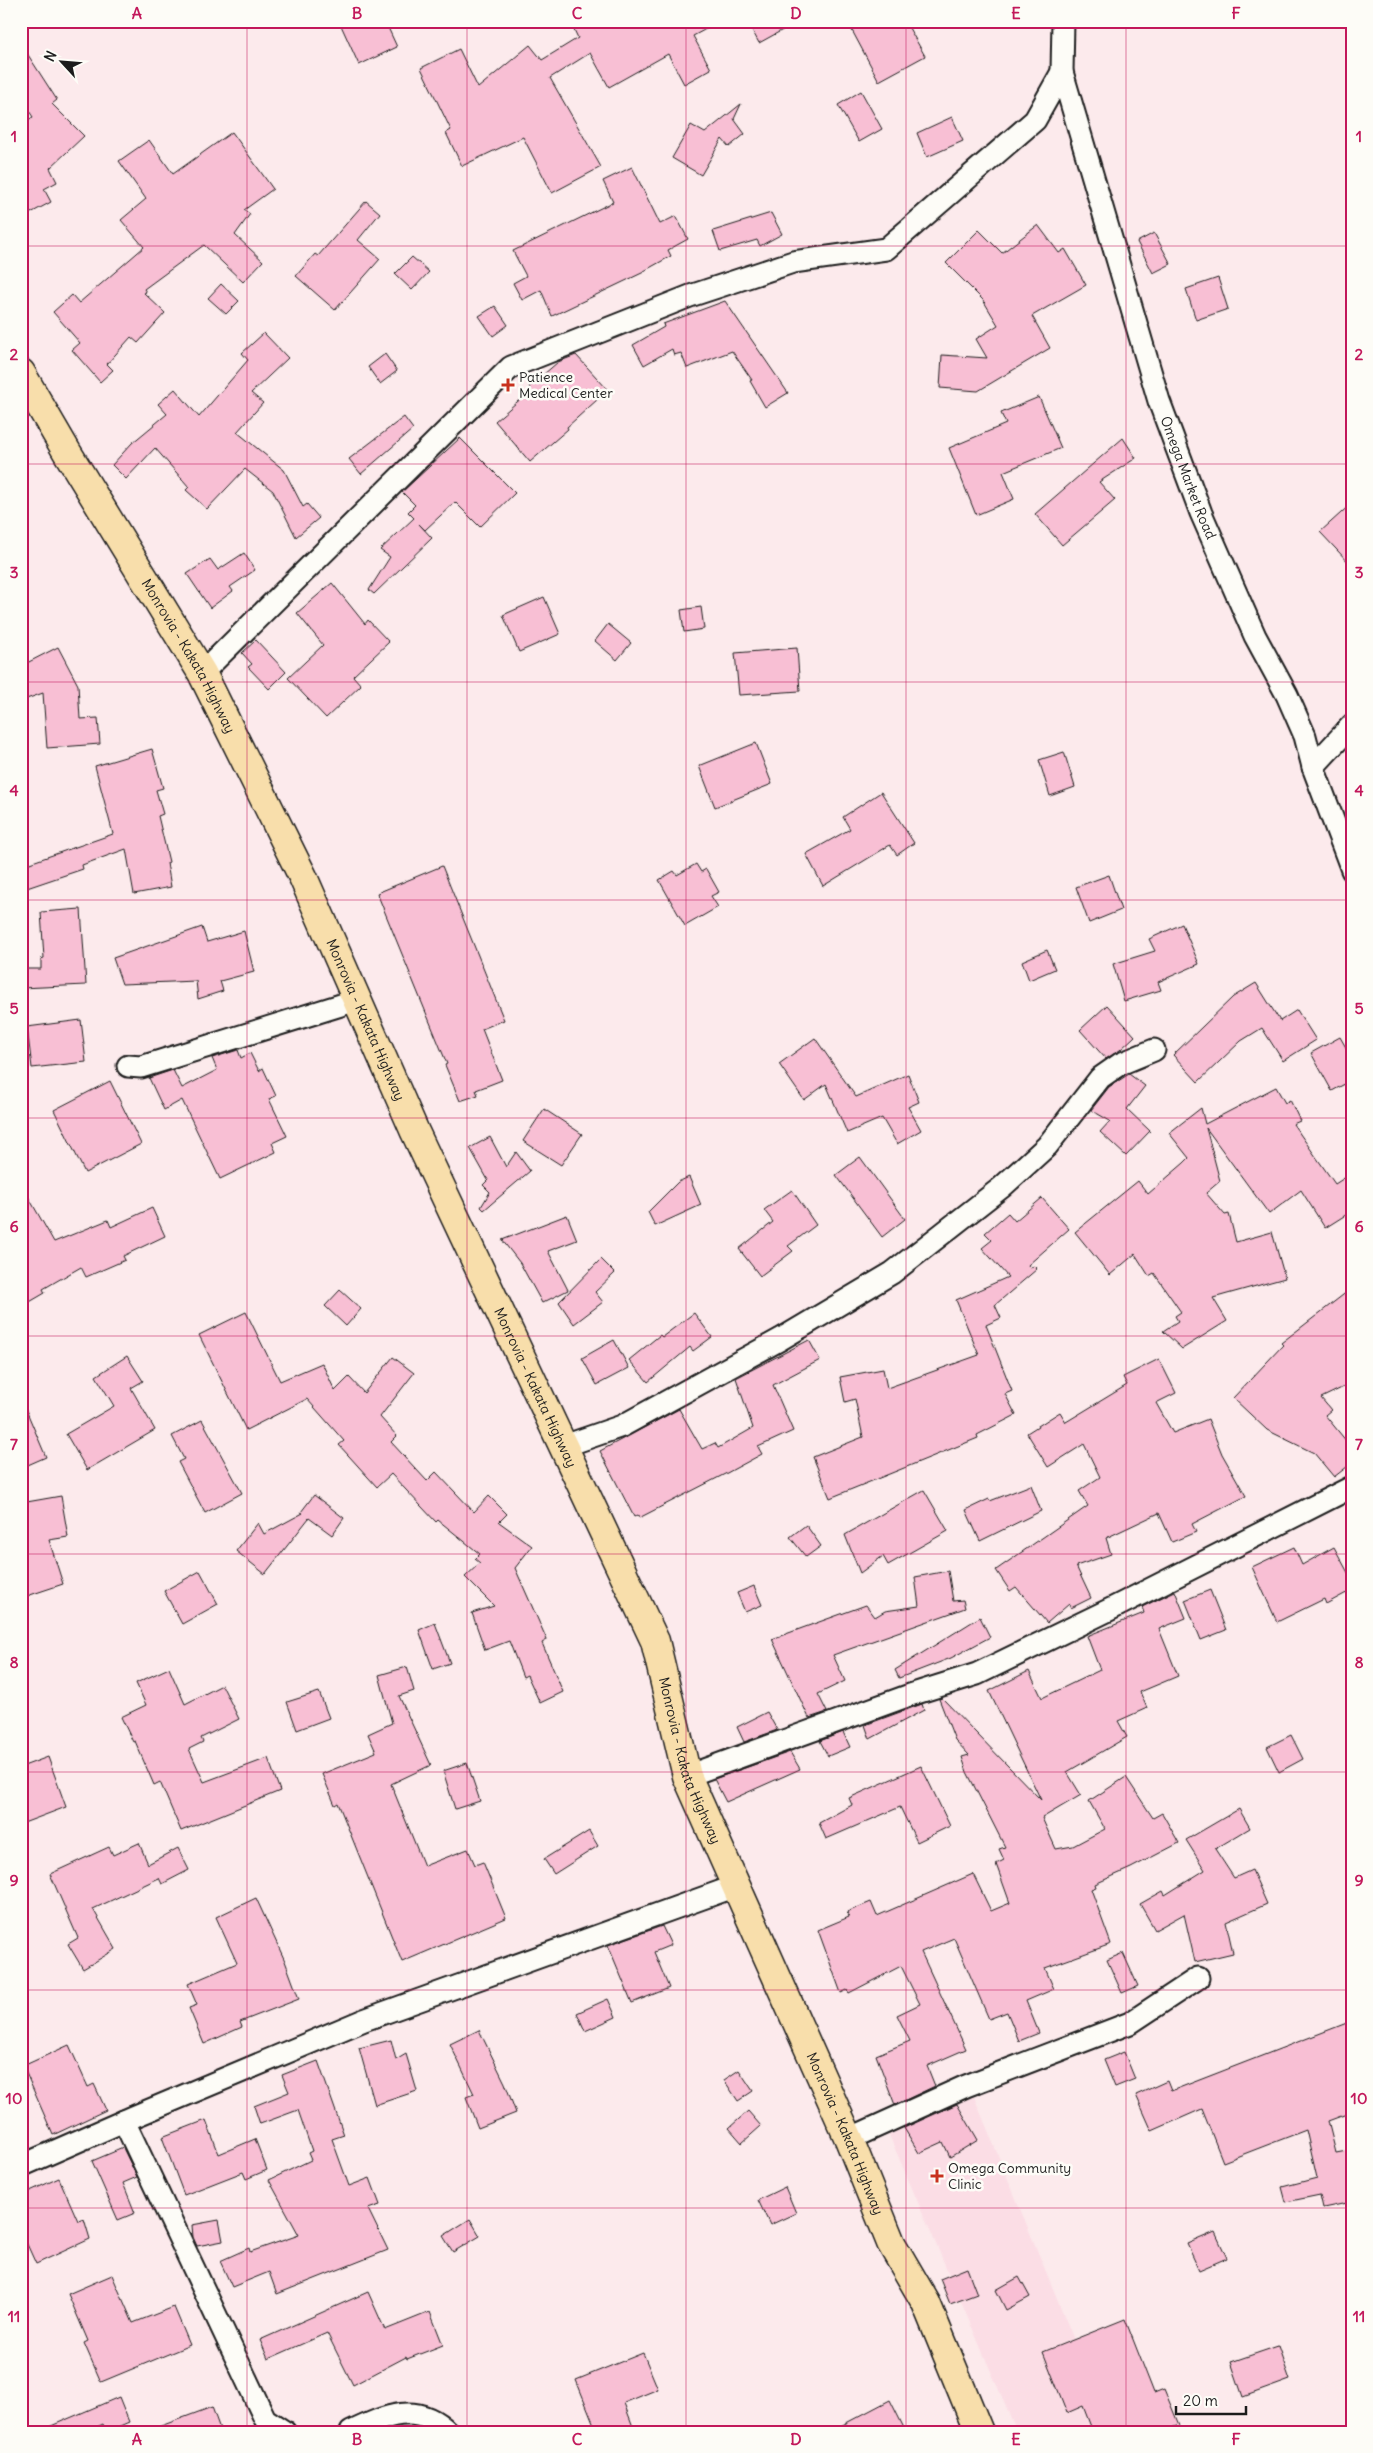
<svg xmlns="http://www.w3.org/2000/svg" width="1373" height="2453" font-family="Delius,sans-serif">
<rect width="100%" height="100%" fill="#fceaec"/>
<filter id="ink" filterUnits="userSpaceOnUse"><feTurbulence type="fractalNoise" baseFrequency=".02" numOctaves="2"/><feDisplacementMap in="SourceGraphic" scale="10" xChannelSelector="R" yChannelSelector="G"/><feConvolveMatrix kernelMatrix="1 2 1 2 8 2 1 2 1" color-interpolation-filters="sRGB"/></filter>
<g filter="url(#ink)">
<!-- built -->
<path fill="#fbdde5" d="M970,2087L1112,2432H1017L886,2128Z"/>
<!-- building -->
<path fill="#f8bfd4" stroke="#1c1c1c" d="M339,21H385L397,47L359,65Z
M570,21H721L693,36L711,69L684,84L668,54L609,87L590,53L550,78L601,167L552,193L523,137L462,166L446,133L451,130L421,68L459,49L478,88L530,45L542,60L578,38Z
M747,21H799L759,43Z
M847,21H905L925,56L879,81Z
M21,44L57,100L52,104L84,136L50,168L57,182L44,189L51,202L29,214L21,200V124L33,117L21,99Z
M861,91L882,129L859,142L838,105Z
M741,104L734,119L745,134L729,147L722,139L701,175L672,158L691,125L705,133Z
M952,117L963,141L927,157L917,133Z
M232,132L273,189L244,210L250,214L235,235L263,261L243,282L204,245L144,289L146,292L144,293L165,313L138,343L131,337L107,364L113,370L100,382L72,350L80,343L53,312L72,295L79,303L144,247L121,220L146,199L119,161L149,140L173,174Z
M632,167L660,224L676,216L688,239L668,250L671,256L644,271V272L552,316L541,290L522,300L513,283L526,276L513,251L613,202L603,181Z
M366,201L380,213L358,240L380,259L335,310L296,276L315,254L318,256Z
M771,213L782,234L760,246L757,240L720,251L713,231Z
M1038,225L1059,253L1065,249L1086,285L1032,316L1050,348L978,391L940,388L942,355L987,358L976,339L998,325L983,300L946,263L979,230L1002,253Z
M1154,233L1171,264L1153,273L1137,242Z
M412,257L429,272L412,290L395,274Z
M1218,278L1228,309L1196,320L1186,289Z
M221,284L239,301L226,314L208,298Z
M725,301L788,393L765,407L750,381L752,380L732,351L687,368L681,353L674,355L672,349L644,365L633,345L664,327L663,324Z
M495,306L508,325L493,336L479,316Z
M264,333L288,358L251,393L263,403L237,432L284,470L303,507L307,504L319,518L296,537L273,491L245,469L207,509L186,490L189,487L155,448L126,479L112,465L132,443L167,414L158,404L175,389L199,417L248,360L242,353Z
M385,354L397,371L380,384L368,367Z
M576,355L608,390L567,427L568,429L530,462L495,421L531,390L529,387L558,362Z
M1039,397L1061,448L1003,472L1014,499L976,515L949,448L1006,424L1001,413Z
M404,417L413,429L361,474L349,459Z
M460,438L515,493L480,527L455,502L425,530L419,524L432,538L374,594L369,590L390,557L380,550L414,518L408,512L415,505L402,492Z
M1123,438L1136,458L1099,482L1115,500L1062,545L1035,514Z
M1352,503V566L1320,532Z
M244,553L255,570L230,587L233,591L210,608L187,574L210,559L218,570Z
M332,583L365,624L368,620L389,642L353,676L361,685L326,718L288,678L323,645L297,613Z
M544,597L560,634L519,652L503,615Z
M701,607L704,629L684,632L681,610Z
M608,624L631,643L617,660L595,641Z
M256,640L286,672L269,689L248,667L252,664L242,653Z
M58,647L78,685L80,719L98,718L100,744L47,748L43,693L21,701V666Z
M797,648L800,691L739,695L735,653Z
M756,743L772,784L715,807L699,766Z
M152,749L163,788L156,790L163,814L158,816L169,862L167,863L171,887L134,894L126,849L82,865L83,869L21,890V866L113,834L95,766Z
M1064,752L1075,787L1050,796L1039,760Z
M881,792L914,843L897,855L890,845L823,886L806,854L850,829L843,817Z
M696,864L701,872L706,869L719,892L711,896L718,907L685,926L659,880L674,871L677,875Z
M442,866L504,1020L482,1029L502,1080L476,1090L478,1095L460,1101L445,1065L447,1064L377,893Z
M1109,875L1121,910L1089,923L1076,887Z
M81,909L86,985L21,988V969H41V959L44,958L41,912Z
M1182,924L1199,964L1158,982L1161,990L1124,1001L1113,964L1155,951L1149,939Z
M202,927L207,942L244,931L254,972L220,981L223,991L198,999L196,981L122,984L113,958Z
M1047,950L1055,969L1029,980L1022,961Z
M1256,983L1280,1021L1297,1010L1316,1040L1283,1061L1262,1028L1241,1041L1198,1082L1173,1055L1233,997Z
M1107,1005L1135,1036L1120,1050L1106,1059L1080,1030Z
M81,1020L86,1062L32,1068L27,1027Z
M1340,1037L1352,1058V1080L1332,1091L1311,1053Z
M815,1038L856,1097L908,1074L919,1102L908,1107L921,1130L897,1144L882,1118L847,1133L826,1084L804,1100L779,1064Z
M238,1050L241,1058L250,1053L259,1071L263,1068L276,1096L269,1099L287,1136L272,1143L276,1152L220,1179L182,1100L164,1110L149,1078L173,1070L182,1088L217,1070L212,1058Z
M1129,1074L1145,1086L1127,1109L1150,1131L1126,1156L1100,1132L1110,1121L1091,1110L1109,1087Z
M110,1081L141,1144L85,1173L54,1110Z
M1276,1087L1285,1103L1290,1100L1300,1121L1293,1124L1335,1184L1352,1173V1211L1325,1228L1301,1190L1269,1214L1206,1128L1220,1181L1206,1193L1225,1215L1229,1214L1236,1242L1272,1232L1285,1278L1213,1298L1227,1321L1182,1349L1163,1331L1178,1321L1175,1316L1181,1312L1154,1273L1149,1276L1135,1254L1110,1275L1075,1232L1138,1181L1148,1194L1184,1163L1189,1158L1169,1133L1201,1108L1205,1124Z
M544,1109L582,1134L561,1165L523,1141Z
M490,1137L506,1167L516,1152L530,1171L484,1210L481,1207L490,1192L483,1185L488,1180L470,1148Z
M860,1157L905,1219L882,1237L836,1175Z
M689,1177L701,1205L655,1226L648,1212L678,1182Z
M21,1184L54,1242L108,1220L111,1227L152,1208L165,1236L123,1256L125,1260L86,1277L81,1267L43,1289L45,1293L21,1307Z
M792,1190L816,1225L788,1246L793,1251L760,1276L739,1249L773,1222L764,1210Z
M1042,1198L1069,1229L1028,1265L1030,1268L1034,1266L1037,1269L995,1305L1001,1318L986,1325L1012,1391L1005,1394L1016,1415L977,1435L978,1438L830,1498L813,1457L863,1437L855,1399L845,1402L840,1377L883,1369L887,1388L979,1355L956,1300L1008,1277L982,1248L992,1240L985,1233L1008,1213L1015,1221Z
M567,1215L577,1240L548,1251L568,1290L542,1303L520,1263L502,1240Z
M601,1259L615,1273L595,1292L603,1302L574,1324L559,1302Z
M1352,1288V1383L1321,1398L1331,1410L1325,1415L1352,1448V1463L1334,1477L1314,1453L1267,1430L1233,1398L1283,1345L1281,1343Z
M340,1290L361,1309L346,1326L325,1306Z
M246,1312L280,1381L322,1363L335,1391L349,1377L364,1393L393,1357L414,1373L380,1417L397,1436L391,1442L427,1481L436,1472L474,1512L489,1496L507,1514L499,1522L532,1546L515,1568L547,1640L542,1643L563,1692L540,1703L527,1675L523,1677L509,1641L485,1650L472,1613L494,1606L465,1577L480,1563L475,1559L480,1554L438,1520L436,1522L391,1474L377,1487L339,1445L344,1441L307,1399L246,1430L199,1335Z
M694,1313L712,1337L693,1351L690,1347L648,1382L629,1360L660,1335L662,1337Z
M614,1340L629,1368L597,1385L582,1358Z
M809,1340L820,1360L773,1385L793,1431L758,1447L762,1454L725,1474L639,1518L638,1515L634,1517L600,1451L679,1409L702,1449L715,1443L718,1448L753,1428L736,1378Z
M127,1356L143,1381L131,1388L155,1430L87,1470L66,1434L114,1406L96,1376Z
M1159,1359L1176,1393L1156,1403L1173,1433L1208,1419L1222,1454L1246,1496L1192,1524L1196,1532L1172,1542L1159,1513L1106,1538L1111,1554L1076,1566L1091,1598L1071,1608L1069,1604L1047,1623L1016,1587L1010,1591L996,1570L1088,1506L1079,1491L1100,1477L1084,1444L1048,1467L1027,1433L1060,1412L1066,1422L1127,1385L1123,1377Z
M21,1398L46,1457L21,1468Z
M202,1420L242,1493L205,1513L178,1462L184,1459L172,1436Z
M1031,1485L1041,1511L980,1541L966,1510L989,1499L990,1501Z
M924,1490L948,1531L888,1565L883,1556L860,1573L845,1535Z
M314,1495L344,1518L332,1535L309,1518L265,1574L236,1551L258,1523L264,1534L303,1513L301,1512Z
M61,1496L68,1537L49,1540L63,1584L21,1598V1503Z
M806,1525L821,1546L806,1557L790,1537Z
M1294,1547L1302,1565L1334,1547L1352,1580V1590L1326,1604L1324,1599L1277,1622L1252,1567Z
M200,1571L218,1604L182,1624L164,1591Z
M948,1571L953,1601L963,1600L965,1608L833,1655L845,1681L818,1694L827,1712L809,1718L772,1639L866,1605L875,1617L885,1611L919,1606L915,1577Z
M754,1586L762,1605L745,1612L737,1593Z
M1210,1590L1226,1630L1201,1640L1185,1600Z
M1175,1591L1186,1618L1159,1629L1178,1676L1140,1692L1147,1708L1118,1721L1127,1737L1067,1772L1081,1795L1042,1818L1056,1849L1073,1846L1105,1829L1089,1801L1126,1777L1153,1818L1162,1813L1179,1843L1131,1868L1095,1884L1096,1887L1091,1889L1111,1944L1045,1968L1054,1989L1026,2001L1039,2033L1019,2041L1007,2012L989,2019L954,1938L921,1952L966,2049L927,2066L935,2086L895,2105L876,2055L910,2041L897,2015L920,2004L901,1966L849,1993L847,1990L841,1993L818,1930L849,1917L847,1912L871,1902L877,1916L973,1874L991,1911L1010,1903L996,1864L1004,1860L999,1849L1005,1847L967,1772L962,1757L969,1755L955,1740L939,1699L942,1698L1041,1800L989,1691L1029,1671L1042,1698L1100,1670L1087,1636L1144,1613L1142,1607Z
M980,1617L990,1637L951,1658L899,1678L895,1670Z
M435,1623L450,1663L433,1669L419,1630Z
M407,1667L414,1691L399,1696L431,1765L391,1784L424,1866L468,1849L475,1865L483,1862L506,1918L402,1962L338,1803L335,1805L322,1774L376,1752L368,1734L392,1723L379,1675Z
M169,1668L185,1704L222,1685L239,1719L201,1738L203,1742L189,1749L204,1782L268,1758L280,1791L181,1831L160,1782L154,1785L135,1741L133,1742L121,1717L146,1705L136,1683Z
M319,1692L329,1718L297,1730L287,1702Z
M922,1704L924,1710L870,1739L865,1725Z
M767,1712L777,1730L744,1742L737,1727Z
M843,1732L850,1747L828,1756L820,1741Z
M1291,1735L1303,1759L1279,1772L1267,1747Z
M790,1752L800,1769L726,1802L714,1779Z
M48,1757L66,1807L21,1824V1767Z
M467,1763L480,1801L455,1809L443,1771Z
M921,1766L950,1826L917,1842L900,1807L826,1839L819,1823L852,1805L849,1798Z
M1239,1809L1250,1828L1215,1849L1234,1878L1252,1870L1267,1904L1226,1922L1233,1953L1195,1962L1184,1914L1155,1930L1140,1904L1163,1891L1165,1895L1205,1870L1186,1840Z
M589,1831L598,1846L554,1874L544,1859Z
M139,1843L148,1864L178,1848L189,1870L162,1884L159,1878L93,1909L116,1949L83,1969L68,1944L78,1938L50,1874L109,1847L113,1855Z
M256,1898L285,1961L299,1999L240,2022L242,2027L204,2044L189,2008L197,2005L188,1984L237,1963L216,1917Z
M662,1926L671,1945L654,1952L669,1988L632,2003L608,1945Z
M1123,1953L1138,1986L1122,1993L1107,1960Z
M608,1999L616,2017L585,2031L577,2013Z
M1352,2021V2112L1328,2121L1336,2153L1352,2150V2202L1323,2208L1320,2195L1286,2202L1282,2187L1317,2178L1306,2130L1223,2162L1202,2109L1152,2131L1136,2095L1167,2081L1171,2091Z
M479,2030L505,2083L516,2113L478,2128L466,2097L474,2094L450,2044Z
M391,2040L396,2060L406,2054L417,2091L375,2105L359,2048Z
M69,2045L88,2087L94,2084L106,2110L53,2135L23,2066Z
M1124,2052L1135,2079L1115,2087L1104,2060Z
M318,2061L344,2135L332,2139L349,2186L370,2178L380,2205L368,2209L388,2250L277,2294L269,2272L232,2287L220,2261L249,2248L250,2252L299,2235L269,2180L311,2160L308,2153L312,2151L298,2110L260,2124L254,2106L289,2092L282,2075Z
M739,2070L753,2091L738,2101L724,2080Z
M957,2104L978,2140L950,2157L943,2142L919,2153L904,2128Z
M748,2111L761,2126L742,2143L729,2128Z
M206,2120L219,2154L255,2139L267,2170L246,2179L243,2172L184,2195L162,2137Z
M123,2148L137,2177L123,2183L135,2213L118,2220L92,2161Z
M59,2178L78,2221L84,2219L90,2239L36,2264L21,2231V2195Z
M785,2187L796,2213L770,2225L758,2200Z
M470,2219L480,2236L453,2252L443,2236Z
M219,2220L223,2241L197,2246L193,2237L192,2225Z
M1215,2232L1227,2258L1199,2270L1187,2244Z
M967,2268L977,2294L950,2304L940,2279Z
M112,2275L133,2323L174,2307L190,2345L101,2382L84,2343L88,2341L68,2294Z
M1019,2277L1030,2297L1006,2310L996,2290Z
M368,2292L385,2330L430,2312L443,2345L407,2359L406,2357L353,2385L327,2333L268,2359L260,2340Z
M1125,2319L1154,2393L1164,2389L1179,2425L1161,2432H1093L1083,2406L1067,2413L1043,2352Z
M1278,2346L1290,2380L1243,2397L1231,2362Z
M643,2353L658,2389L624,2403L635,2432H597L576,2380Z
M119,2397L129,2422L106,2432L103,2424L86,2432H37Z
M890,2400L906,2432H829Z
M212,2407L221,2432H151L150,2430Z"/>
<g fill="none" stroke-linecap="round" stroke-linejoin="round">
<!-- street casing -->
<g stroke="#1c1c1c" stroke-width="25">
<g id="street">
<path id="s1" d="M1063,21L1062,72L1159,401L1201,513L1255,636L1287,695L1305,736L1313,767L1352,870"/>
<path d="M202,673L511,367L690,296L793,262L886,249L1035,120L1062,72"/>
<path d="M1313,767L1352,725"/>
<path d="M128,1066L141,1067L357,1000"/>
<path d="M564,1446L622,1426L781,1339L892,1273L1002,1187L1047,1146L1100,1078L1120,1064L1154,1050"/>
<path d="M687,1776L910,1695L977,1674L1113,1608L1352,1487"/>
<path d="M124,2121L265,2419L285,2432"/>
<path d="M849,2139L966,2086L1130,2023L1198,1978"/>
<path d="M21,2166L133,2117L364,2020L736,1886"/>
<path d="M351,2432C385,2416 417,2401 448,2432"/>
</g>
</g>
<!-- highway casing -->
<g stroke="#1c1c1c" stroke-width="31">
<g id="highway">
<path id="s2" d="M21,373L67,452L202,673L303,877L415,1132L655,1641L687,1776L849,2139L891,2243L926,2303L979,2432"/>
</g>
</g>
<!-- street -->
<use href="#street" stroke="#fdfcf7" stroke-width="21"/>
<!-- highway -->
<use href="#highway" stroke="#f8deab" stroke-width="28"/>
</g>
</g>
<!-- grid -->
<path fill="none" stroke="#c2185b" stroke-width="1" stroke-opacity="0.55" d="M247,21V2432M467,21V2432M686,21V2432M906,21V2432M1126,21V2432M21,246H1352M21,464H1352M21,682H1352M21,900H1352M21,1118H1352M21,1336H1352M21,1554H1352M21,1772H1352M21,1990H1352M21,2208H1352"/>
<!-- markers -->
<g fill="#c8321e" stroke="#fdfcf7" stroke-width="2">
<path d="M505.5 377.5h5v5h5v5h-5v5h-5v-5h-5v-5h5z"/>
<path d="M934.5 2168.5h5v5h5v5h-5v5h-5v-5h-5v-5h5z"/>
</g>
<g text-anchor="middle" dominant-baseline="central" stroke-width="5" stroke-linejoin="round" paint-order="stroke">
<!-- poi labels -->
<g font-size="14" fill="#1c1c1c" stroke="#fdfcf7" text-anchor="start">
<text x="519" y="377">Patience<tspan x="519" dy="16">Medical Center</tspan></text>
<text x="948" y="2168">Omega Community<tspan x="948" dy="16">Clinic</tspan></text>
</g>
<!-- street labels -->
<g font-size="14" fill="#1c1c1c" stroke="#fdfcf7">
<text stroke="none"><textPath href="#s1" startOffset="476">Omega Market Road</textPath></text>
<text stroke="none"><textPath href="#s2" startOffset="329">Monrovia - Kakata Highway</textPath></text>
<text stroke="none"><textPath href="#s2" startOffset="734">Monrovia - Kakata Highway</textPath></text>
<text stroke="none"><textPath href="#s2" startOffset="1139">Monrovia - Kakata Highway</textPath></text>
<text stroke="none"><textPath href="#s2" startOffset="1544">Monrovia - Kakata Highway</textPath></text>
<text stroke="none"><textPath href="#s2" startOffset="1949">Monrovia - Kakata Highway</textPath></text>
</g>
</g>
<!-- margin -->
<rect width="1373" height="2453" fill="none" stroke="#fdfcf7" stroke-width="55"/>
<!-- north arrow -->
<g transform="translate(62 62) rotate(296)" stroke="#fdfcf7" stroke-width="4" paint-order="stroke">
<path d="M0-4L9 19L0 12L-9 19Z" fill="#1c1c1c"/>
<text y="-8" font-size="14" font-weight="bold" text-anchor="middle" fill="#1c1c1c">N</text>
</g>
<!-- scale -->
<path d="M1176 2406v8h70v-8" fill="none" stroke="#1c1c1c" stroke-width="2.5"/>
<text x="1183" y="2406" font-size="15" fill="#1c1c1c" stroke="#fdfcf7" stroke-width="4" paint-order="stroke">20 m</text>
<rect x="28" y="28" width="1318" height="2398" fill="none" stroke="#c2185b" stroke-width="2"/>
<g font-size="16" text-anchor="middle" font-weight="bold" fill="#c2185b">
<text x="137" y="19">A</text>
<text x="357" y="19">B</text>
<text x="577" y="19">C</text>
<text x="796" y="19">D</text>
<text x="1016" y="19">E</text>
<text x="1236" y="19">F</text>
<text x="14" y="142">1</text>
<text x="1359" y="142">1</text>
<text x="14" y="360">2</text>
<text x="1359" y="360">2</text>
<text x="14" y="578">3</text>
<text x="1359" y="578">3</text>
<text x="14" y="796">4</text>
<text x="1359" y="796">4</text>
<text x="14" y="1014">5</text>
<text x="1359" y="1014">5</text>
<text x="14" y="1232">6</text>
<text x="1359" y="1232">6</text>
<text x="14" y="1450">7</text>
<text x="1359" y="1450">7</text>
<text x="14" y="1668">8</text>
<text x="1359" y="1668">8</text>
<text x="14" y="1886">9</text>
<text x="1359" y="1886">9</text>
<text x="14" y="2104">10</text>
<text x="1359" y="2104">10</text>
<text x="14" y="2322">11</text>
<text x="1359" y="2322">11</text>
<text x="137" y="2445">A</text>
<text x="357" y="2445">B</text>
<text x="577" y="2445">C</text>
<text x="796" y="2445">D</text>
<text x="1016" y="2445">E</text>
<text x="1236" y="2445">F</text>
</g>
</svg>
